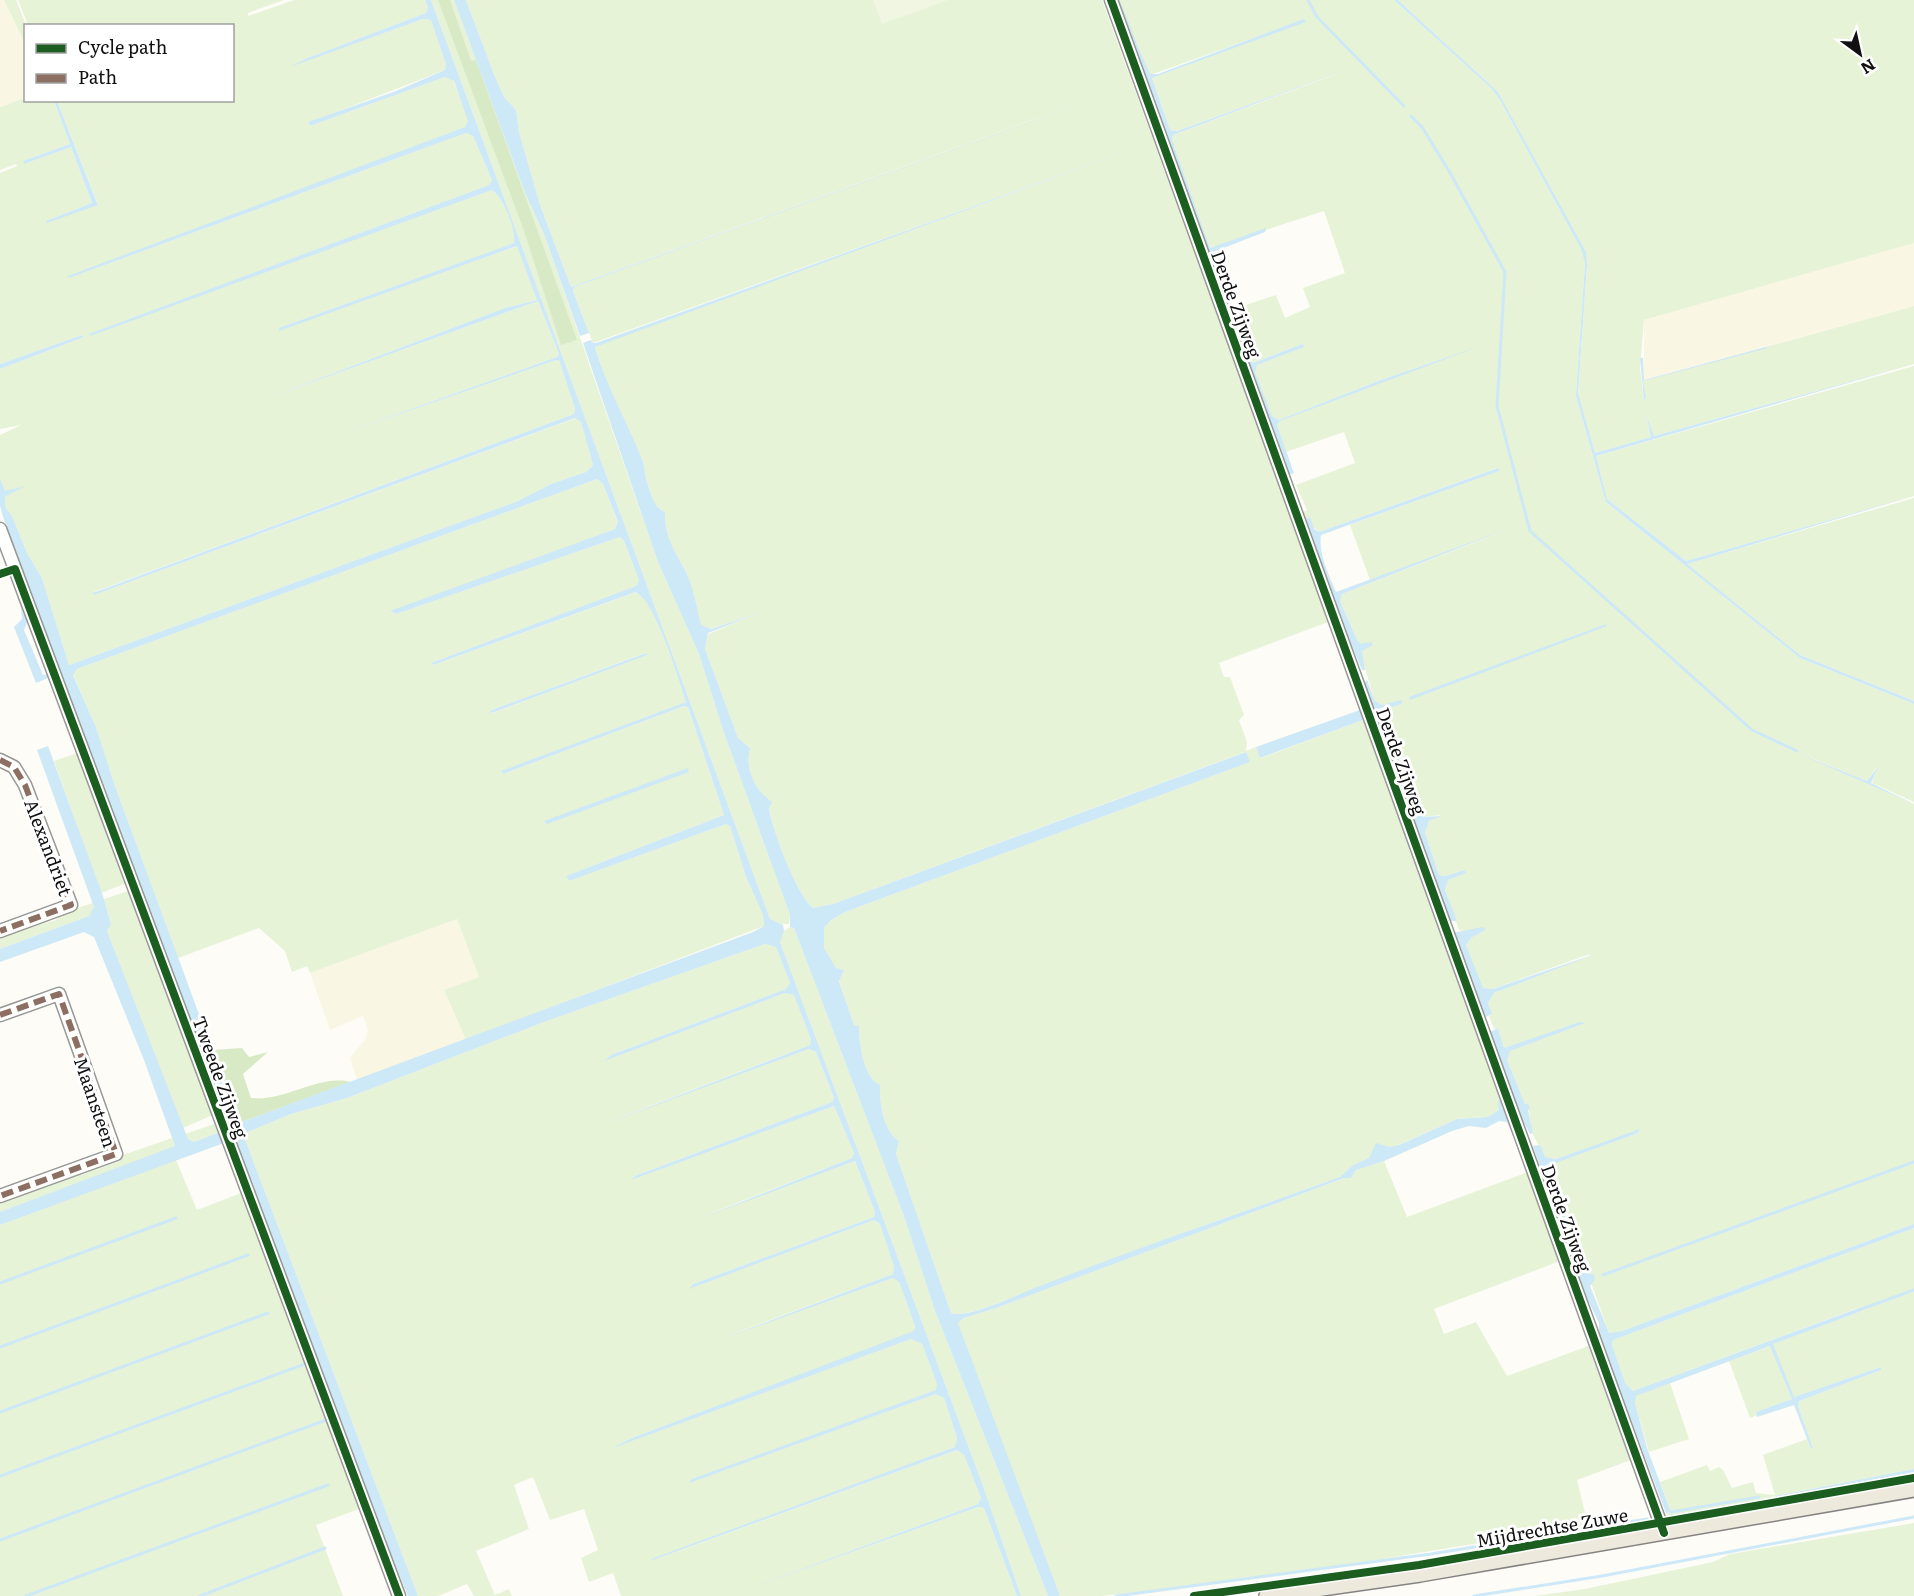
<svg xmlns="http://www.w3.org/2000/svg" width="1914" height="1596" font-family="Literata,serif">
<rect width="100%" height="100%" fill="#fdfcf7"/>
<!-- farmland -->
<path fill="#f9f7e4" d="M0,0H4L13,14L25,43L26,98L0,107Z
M1914,243V306L1644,380V320Z
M457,919L479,977L444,990L466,1040L357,1080L350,1058L366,1038L368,1030L363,1016L330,1030L310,973Z"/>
<!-- green -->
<path fill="#e7f3d7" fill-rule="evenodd" d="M4,0H16L26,25L25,43Z
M18,0H284L248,13V16L294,0H425L428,8L426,13L305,59L294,65L423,19L432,20L447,64L445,70L308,123L310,126L445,77L453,80L469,121L465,127L69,278L466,133L473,136L492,180L489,185L90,334L492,190C504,198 516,229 515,243L279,328L518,246L537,300L505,308L271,397L538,301L559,354L557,357L336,436L556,360H559L575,409L574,414L94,592V595L576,418L581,422L593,465L586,472L551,484L518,501L69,665L42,578L27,553L12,516L5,507V497L21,487L5,492L0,478V435L21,425L0,429V369L84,337L82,335L0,364V173L17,166L16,164L0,170V107L25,98L26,100L54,101L70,144L23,161L24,164L71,147L92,203L46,221L98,204L57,101L232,100V26L28,25Z
M431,0H454L525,193L544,234L658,562L699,654L724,733L790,915L789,924H775L770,919Z
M466,0H1102L1259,431L1304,541L1328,622L1219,663L1224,677H1230L1244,715L1239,720L1247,742L1246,751L1256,747L1261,758L1363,720L1503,1099L1499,1110L1488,1117L1457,1119L1353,1165L1340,1177C1237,1214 1135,1249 1033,1289C1016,1295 967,1319 951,1313L896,1154L899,1141C882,1129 880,1103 880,1085C863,1078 859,1043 859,1027L854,1025L839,980L844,970L836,969L824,948V928L831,920L845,912L1250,762L1245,752L833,904L813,908C795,892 774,833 769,808L771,802C754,790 745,768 750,748L738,738L705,649L708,634L759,613L710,629L701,625C697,608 694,589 687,574C675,550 665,541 665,512C653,507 651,493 647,482C644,474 645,465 642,459C626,422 606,385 595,346L1144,145L593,343L573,291L574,287L1121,88L571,287L540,205L519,132L516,110L504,97L495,77Z
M1117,0H1394L1491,88L1500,100L1581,249L1585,262L1576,396L1606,502L1800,658L1914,704V802L1872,783L1877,767L1867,781L1795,751L1914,804V1224L1622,1331L1609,1333L1571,1227L1575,1221L1566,1219L1549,1173L1550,1164L1638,1133L1640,1130L1556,1159L1545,1157L1532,1133L1528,1103L1525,1104L1507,1060L1510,1050L1584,1023L1504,1048L1498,1028L1494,1029L1489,1016L1492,1014L1488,1003L1494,993L1592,955H1587L1493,989L1482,988L1466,945L1471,938L1484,930V928L1468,932L1459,930L1445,890L1448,880L1466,872L1465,870L1445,876L1439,875L1425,833L1429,821L1441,815L1425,817L1419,811L1382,716L1384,710L1402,701L1382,705L1375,701L1361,656L1362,651L1372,645H1361L1357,640L1340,601L1342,594L1509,529L1370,580L1350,525L1498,471L1497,468L1319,532L1305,520L1288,484L1303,512L1307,510L1296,485L1355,463L1344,432L1286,452L1277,425L1280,421L1457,354L1381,380L1279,420L1272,416L1254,372L1257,365L1303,347L1302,344L1253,363L1231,310L1276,295L1285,318L1310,307L1303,288L1345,273L1324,211L1210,248L1172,140L1173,135L1349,69L1176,131L1170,130L1152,78L1306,21L1304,20L1150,75L1136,42H1132Z
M1398,0H1914V243L1644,320L1640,367L1644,400L1643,381L1914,306V364L1654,436L1646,414L1651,437L1595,453L1578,394L1587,265L1585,252L1498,92Z
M1914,366V496L1686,561L1607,499L1596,456Z
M597,479L603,484L618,523L615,529L391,612L396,614L620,537L624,541L639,580L636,586L431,663L433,665L637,592C656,603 678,677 686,702L501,772L503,774L684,706L688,707L724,815L566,876L569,881L726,824L730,826L746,877L763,915L764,926L466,1040L444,990L479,977L457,919L310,973L307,966L292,972L285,951L259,928L178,958L115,786L96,727L73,674L77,669ZM645,653L646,655L490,714L492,710Z
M1914,498V701L1800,655L1686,564Z
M80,752L127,883L101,893L54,761Z
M131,890L215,1114L183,1128L107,931L111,923L104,899Z
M93,903L95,907L89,916L0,949V936L56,920L64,912Z
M790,927L794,928L905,1219L935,1311L1048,1596H1021L982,1483L780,942L784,931Z
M765,944L776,947L790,983L786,989L611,1055L606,1059L785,993L794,994L811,1040L810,1045L600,1125L809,1049L816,1052L834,1098L832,1102L635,1176L632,1179L834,1106L854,1153L852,1158L704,1216L855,1161L875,1212L874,1217L693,1284L690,1288L874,1220L880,1224L894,1267L893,1274L723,1338L893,1278L899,1282L915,1326L914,1332L632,1438L612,1448L911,1339L922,1344L937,1384V1390L690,1482L936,1394L944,1398L957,1438L955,1447L651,1561L957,1450L964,1455L981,1498L978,1504L751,1588L978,1507L984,1508L1017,1596H621L613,1573L589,1582L581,1558L598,1550L584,1509L550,1520L533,1477L514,1485L529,1529L476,1551L495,1595L509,1589L512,1596H474L467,1584L438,1596H418L243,1134L291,1114L347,1098L544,1022Z
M214,1124L220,1132L194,1142L188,1139L185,1134Z
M172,1138L175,1146L168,1151L0,1212V1202L76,1172L81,1175L120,1161L123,1155Z
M176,1160L197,1210L241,1193L359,1509L316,1525L343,1596H0V1225Z
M1384,1161L1407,1217L1528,1172L1560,1261L1434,1309L1444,1334L1476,1322L1507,1376L1591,1345L1631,1460L1577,1480L1588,1525L1279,1576L1102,1596H1060L957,1324L964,1318L996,1308L1344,1178H1351L1356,1170Z
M1914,1228V1469L1776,1496L1679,1518L1667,1517L1666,1513L1671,1512L1660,1482L1707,1465L1710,1471L1719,1467L1723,1470L1732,1488L1753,1482L1756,1493L1775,1495L1763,1455L1807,1439L1811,1449L1813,1448L1798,1406L1799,1401L1881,1370V1367L1794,1397L1772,1344L1859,1312L1858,1308L1633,1391L1625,1384L1612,1345L1613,1340Z
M1771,1346L1792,1399L1756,1412L1757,1415L1750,1418L1729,1361Z
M1670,1383L1689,1439L1649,1452L1635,1403V1396Z
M1914,1523V1596H1535L1585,1589L1713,1562L1730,1554Z"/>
<!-- forest -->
<path fill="#d8eac5" d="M438,0H450L471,61L476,60L577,340L561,345L523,228Z
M242,1048L249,1057L268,1052L243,1074L251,1098C286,1102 317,1074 351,1082L239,1123L212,1050Z"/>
<!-- pitch -->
<path fill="#f0f6e1" d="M873,0H948L882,24Z"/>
<!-- water -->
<path fill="#cde8f7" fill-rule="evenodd" d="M425,0H431L770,919L783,925L784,931L780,942L982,1483L1021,1596H1017L984,1508L978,1507L748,1589L978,1504L981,1498L964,1455L957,1450L650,1561L654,1558L955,1447L957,1438L944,1398L936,1394L689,1483L692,1479L936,1390L937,1384L922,1344L911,1339L610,1449L632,1438L914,1331L915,1326L899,1282L893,1278L722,1339L893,1274L894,1267L880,1224L874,1220L689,1289L693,1284L874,1217L875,1212L855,1161L701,1218L852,1158L854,1153L834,1106L631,1180L635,1176L832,1102L834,1098L816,1052L809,1049L596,1127L810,1045L811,1040L794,995L785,993L604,1061L611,1055L786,989L790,983L776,947L765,944L544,1022L347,1098L291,1114L243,1134L418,1596H408L224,1143L0,1225V1212L175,1146L144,1060L94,937L84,932L0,962V949L89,916L94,907L37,750L48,746L104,899L111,924L107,931L188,1139L194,1142L230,1128L4,520L0,506V478L5,491L25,486L5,497V507L12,516L27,553L42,578L69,665L518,501L551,484L586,472L593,465L581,422L575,418L94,595L93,593L574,414L575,409L559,360H556L336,436L557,357L559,354L538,301L271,397L505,308L537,300L517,246L279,331V328L514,243C516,229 504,198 492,190L90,336L89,334L489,185L492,180L473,136L466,133L69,278L68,276L465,127L468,121L454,81L445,77L310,126L308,122L396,91L445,70L446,64L431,20L423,19L290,67L305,59L426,13L428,8ZM597,479L603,484L618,522L615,529L390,611L396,614L620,537L624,541L639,580L636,586L431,663L433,665L636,592C656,603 678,677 686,702L501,771L503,774L684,706L688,707L724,815L566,876L569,881L726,824L730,826L746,877L763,915L764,926L753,932L239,1123L115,786L96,727L73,675L77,669Z
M454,0H466L495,77L504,97L516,110L519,132L540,205L571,287L1122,89L574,287L573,291L589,333L580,336L544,234L525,193Z
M1394,0H1398L1498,92L1586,252L1587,265L1578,393L1595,453L1651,437L1646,414L1654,436L1914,364L1596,456L1607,499L1686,561L1914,496L1687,564L1800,655L1914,701V704L1800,658L1606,502L1576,396L1585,263L1581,249L1500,100L1491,88Z
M1304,19L1306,22L1152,78L1170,130L1177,131L1350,68L1173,135L1172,140L1210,248L1266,228L1265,232L1213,252L1222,280H1219L1132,42H1136L1150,74H1158Z
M54,101H57L98,205L47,223L46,221L92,203L71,147L24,164L23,161L70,144Z
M1143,145L595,347C606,385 627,422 642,459C645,465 644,474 647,482C651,493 653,507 665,512C665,540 675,550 687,574C694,589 697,608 701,625L711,629L759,613L708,633L705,649L738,738L750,748C745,768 754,790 772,802L769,809C774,833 795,892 813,908L833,904L1246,752L1250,762L845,912L831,920L824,928V948L836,968L844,970L839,981L854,1025L859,1026C859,1042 863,1078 880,1085C880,1103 882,1129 899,1141L896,1154L951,1313C967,1319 1015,1296 1032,1289C1134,1249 1237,1214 1340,1177L1353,1165L1369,1158L1376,1143L1389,1147L1399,1145L1457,1119L1488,1117L1499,1110L1498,1101L1503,1099L1515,1134L1513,1136L1507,1122L1499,1121L1486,1128L1469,1126L1452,1131L1384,1161L1356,1170L1351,1178H1344L996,1308L964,1318L958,1323L1060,1596H1048L935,1311L905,1219L794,928L790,927V915L724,733L699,654L658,562L583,343L591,340L593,343H596Z
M82,335L84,337L0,369V364Z
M1302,344L1304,347L1257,365L1255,372L1272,416L1279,420L1381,380L1483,345L1280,421L1277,425L1294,473L1288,475L1276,436L1246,357L1253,363Z
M1766,347L1768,348L1643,381L1646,398L1644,400L1640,358H1643L1644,380Z
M1498,468L1499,471L1321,535C1318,554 1329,575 1336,592L1510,528L1342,594L1340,601L1357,640L1361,644L1371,642L1373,645L1362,651L1365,670H1362L1330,593L1305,520L1310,517L1314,529L1319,532Z
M15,583L28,620L24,630L43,675L49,674L48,678L36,683L14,627L22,619L21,608L13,584Z
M1606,624L1607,626L1410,700L1409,697Z
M646,653L647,655L489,714L492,710Z
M1367,680L1375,701L1382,705L1402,700V703L1385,710L1382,716L1419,811L1425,817L1441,816L1429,821L1425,833L1439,875L1445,876L1465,870L1466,873L1448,880L1445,890L1457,921H1450L1395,776L1364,683Z
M1360,710L1363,720L1260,758L1256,747Z
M1793,751L1867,781L1878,767L1871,783L1914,804Z
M688,768L689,772L547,824L544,821Z
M1484,927L1485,930L1471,938L1466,945L1483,988L1493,989L1595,954L1494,993L1488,1003L1492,1014L1486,1017L1479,1006L1452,933Z
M1580,1022L1585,1023L1510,1051L1507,1060L1525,1104L1528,1103L1530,1109L1528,1110L1533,1133L1530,1134L1518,1111L1490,1032L1498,1028L1504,1048Z
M1640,1129L1638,1133L1550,1165L1549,1173L1566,1218L1574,1219L1575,1221L1571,1228L1586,1272L1594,1275L1595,1280L1590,1286L1609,1333L1622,1331L1914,1224V1228L1613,1340L1612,1345L1625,1383L1633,1391L1859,1308V1312L1773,1344L1794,1397L1881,1367V1370L1799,1401L1798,1406L1813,1448L1811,1449L1794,1405L1757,1417L1756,1412L1792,1399L1770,1346L1636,1396L1635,1403L1647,1448L1671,1512L1666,1513L1599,1335V1323L1584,1292L1533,1146L1540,1145L1545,1157L1556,1159Z
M1914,1469V1472L1775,1498V1496Z"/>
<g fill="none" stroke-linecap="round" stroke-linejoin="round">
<!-- stream -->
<path stroke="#cde8f7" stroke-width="3" d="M1118,0L1135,43
M1308,0L1317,17L1404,106
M1411,116L1422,127L1449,171L1505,272L1497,406L1530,531L1752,730L1797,751
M1225,292L1246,357
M1603,1275L1914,1162
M0,1283L176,1218
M1859,1310L1914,1290
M0,1347L248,1255
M0,1412L268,1313
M0,1476L305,1364
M1671,1512L1759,1497
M0,1540L326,1420
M26,1596L328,1485
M200,1596L325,1548
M1116,1596L1431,1554L1647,1519
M1474,1596L1602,1576L1914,1517"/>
<!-- minor casing -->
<g stroke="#979795" stroke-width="15">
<path id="minor" d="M1111,0L1664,1533
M0,529L399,1596
M0,760L14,767L25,785L71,905L0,931
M0,1015L59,994L116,1154L0,1196"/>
</g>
<!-- major casing -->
<g stroke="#858482" stroke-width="18">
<path id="major" d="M1267,1596L1420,1574L1914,1489"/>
</g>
<!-- minor -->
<use href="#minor" stroke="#fffffe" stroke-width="12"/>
<!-- major -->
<use href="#major" stroke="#ede9dc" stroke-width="15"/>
<!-- quiet -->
<path stroke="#8d6e63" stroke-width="6" stroke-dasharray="12 6" stroke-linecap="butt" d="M0,760L14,767L25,785L71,905L0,931
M0,1015L59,994L116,1154L0,1196"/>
<!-- cycleway casing -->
<g stroke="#fff" stroke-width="11">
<path id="cycleway" d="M1111,0L1664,1533
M0,574L15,569L399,1596
M1194,1596L1419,1565L1914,1478"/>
</g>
<!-- cycleway -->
<use href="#cycleway" stroke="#1b5e20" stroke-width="8"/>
</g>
<g text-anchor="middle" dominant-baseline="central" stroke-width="6" stroke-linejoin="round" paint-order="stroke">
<!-- street labels -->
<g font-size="18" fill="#111" stroke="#fff">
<text transform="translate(1237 304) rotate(70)">Derde Zijweg</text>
<text transform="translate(1402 761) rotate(70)">Derde Zijweg</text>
<text transform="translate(49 847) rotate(69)">Alexandriet</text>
<text transform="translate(221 1077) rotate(70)">Tweede Zijweg</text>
<text transform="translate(96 1102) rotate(71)">Maansteen</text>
<text transform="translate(1567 1218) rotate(70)">Derde Zijweg</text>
<text transform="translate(1552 1527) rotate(-10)">Mijdrechtse Zuwe</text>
</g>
</g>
<!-- legend -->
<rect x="24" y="24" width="210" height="78" fill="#ffffff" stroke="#a0a0a0" stroke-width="1.5"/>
<rect x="36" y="44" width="30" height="9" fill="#1b5e20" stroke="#a0a0a0" stroke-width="1.5"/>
<text x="78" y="54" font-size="18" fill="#111111">Cycle path</text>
<rect x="36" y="74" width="30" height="9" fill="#8d6e63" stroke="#a0a0a0" stroke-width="1.5"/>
<text x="78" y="84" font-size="18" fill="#111111">Path</text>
<!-- north arrow -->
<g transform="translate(1860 54) rotate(147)" stroke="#ffffff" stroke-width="4.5" paint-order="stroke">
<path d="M0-4.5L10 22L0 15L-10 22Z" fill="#111111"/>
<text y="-9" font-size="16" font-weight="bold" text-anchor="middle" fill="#111111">N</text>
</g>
</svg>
